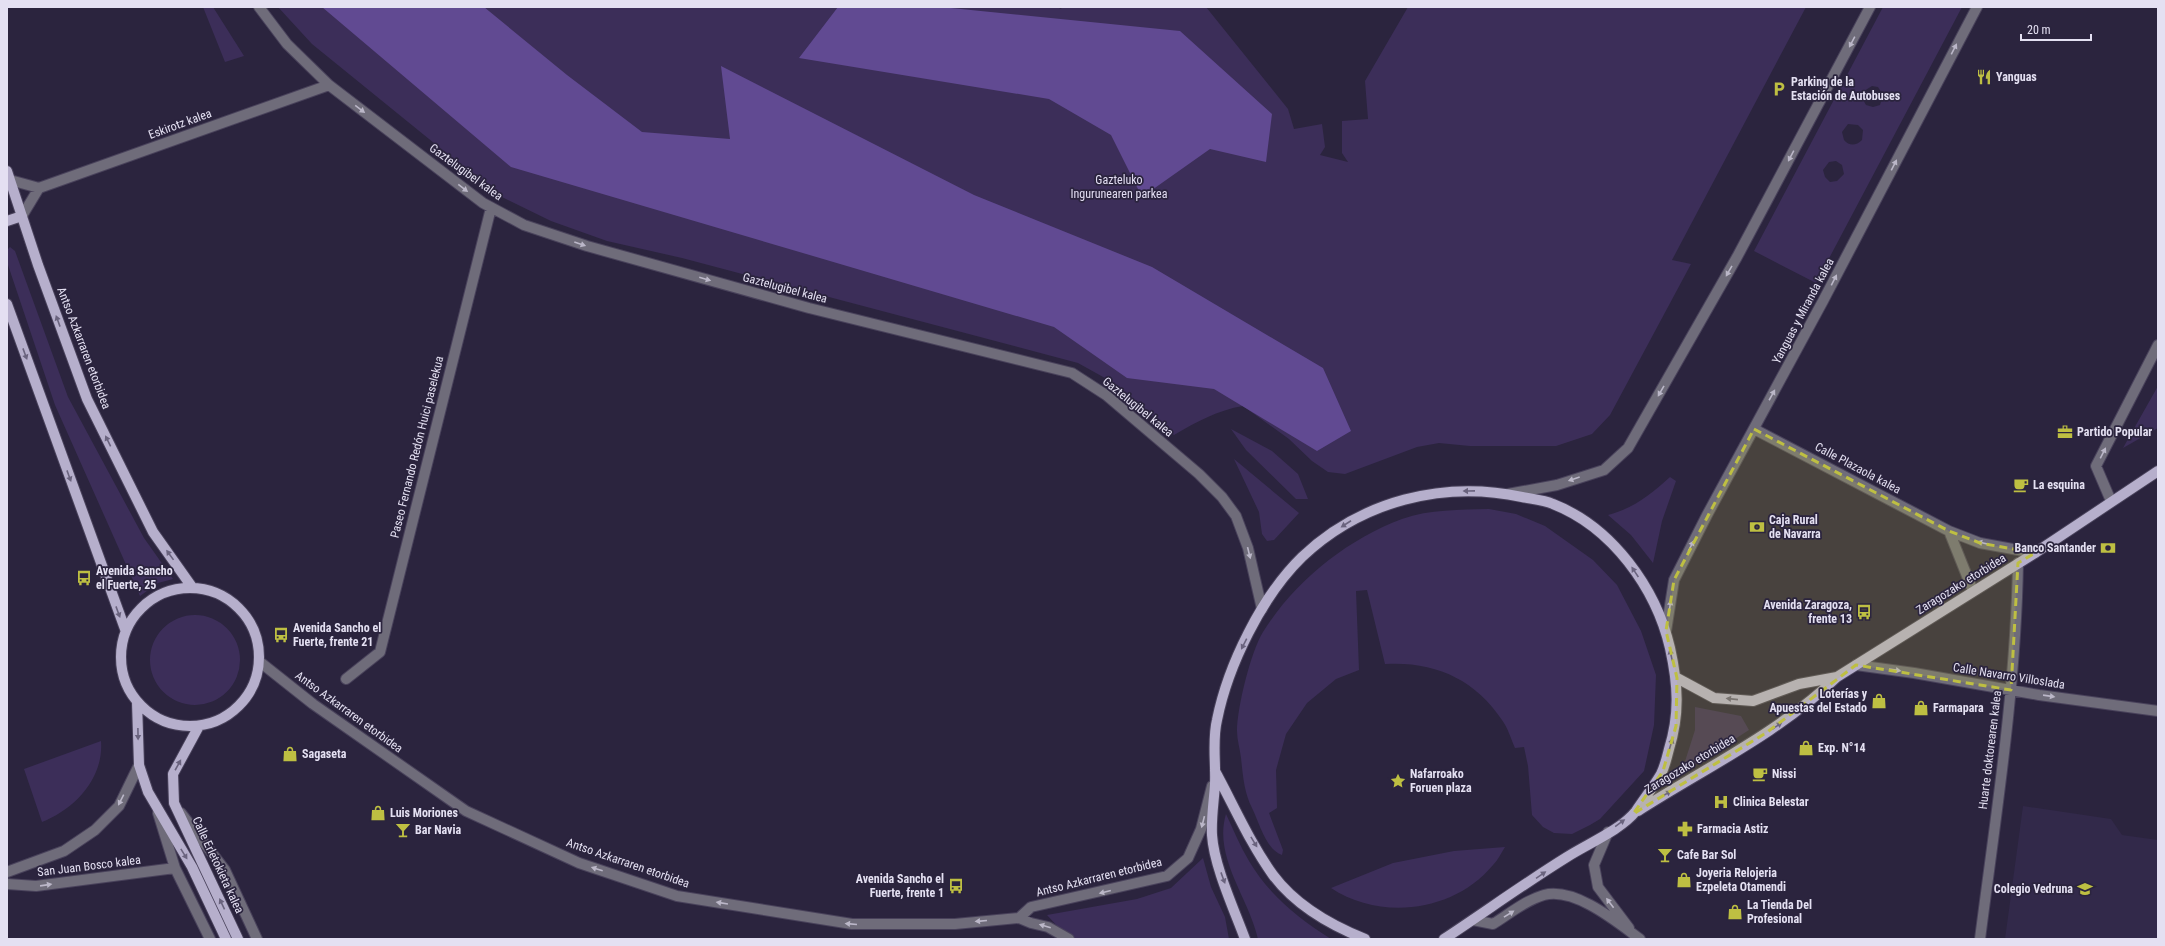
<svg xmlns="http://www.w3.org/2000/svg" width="2165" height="946" font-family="'Roboto Condensed',sans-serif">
<rect width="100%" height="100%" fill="#2b243e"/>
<!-- built -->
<path fill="#32294a" d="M2023,806L2111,819L2122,835L2158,840V939H2005Z"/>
<!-- green -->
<path fill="#3c2e59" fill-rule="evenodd" d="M203,7H213L244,56L225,62Z
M278,7H1059L1060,9L1064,7H1206L1288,109L1294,129L1322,124L1325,147L1320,155L1348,162L1342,153V121L1368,119L1365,81L1408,7H1806L1672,260L1691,264L1610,415L1592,434L1556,446H1470L1439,443L1417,447L1345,474L1328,472L1312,461L1289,439L1243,406C1218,410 1196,422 1174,435L1105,378L1078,363L682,258L607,241L551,221L498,195L312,44Z
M1883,7H1962L1816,283L1754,251ZM1872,86L1878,87L1883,95L1880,105L1873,107L1866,105L1862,98L1864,91ZM1848,124L1858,125L1863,130L1862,140C1856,146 1849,146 1844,140L1842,132ZM1836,161L1842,165L1844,174L1837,181L1830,182L1825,177L1823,170L1829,162Z
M10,247L15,251L68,397L144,538L173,579L158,583L140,596L55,405L7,262V250Z
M2158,386V428L2123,448Z
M1231,429L1272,451L1298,474L1308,499H1296L1246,450Z
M1234,459L1299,513L1274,540L1267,541L1262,534L1259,512Z
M1670,477L1676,481L1662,521L1653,563L1631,535L1608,515C1634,508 1650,495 1670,477Z
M1489,509L1516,514L1545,526L1593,560L1617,585L1641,631L1656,675L1654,725L1644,771L1600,819L1590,825L1572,834L1554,833L1543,827L1532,815L1528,766L1524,747L1515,748C1511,739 1508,728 1502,720C1475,679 1434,661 1385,664L1367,590L1356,591L1359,670L1336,679L1307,703L1286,734L1276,770L1277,808L1269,813L1283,850L1282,855C1266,850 1259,822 1252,808C1244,792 1243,776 1241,758C1240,749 1237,740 1237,731C1237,708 1251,651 1263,632C1295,581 1346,540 1402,519C1430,509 1460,510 1489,509Z
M150 660a45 45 0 1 1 90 0a45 45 0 1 1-90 0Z
M1695,707L1741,716L1749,730L1681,774L1695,730Z
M101,741C104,778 75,809 42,822L24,769Z
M1226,814C1233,829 1240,846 1249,861C1269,895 1298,918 1331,939H1258C1249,898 1213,857 1226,814Z
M1505,847C1501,853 1498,860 1493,865C1454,912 1381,921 1331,888L1393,863L1454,851Z
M1203,858L1211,887L1225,917L1229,939H1069L1047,915L1137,899L1171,888Z"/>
<!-- forest -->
<path fill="#614a92" d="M322,7H484L567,75L642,132L730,139L721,66L974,195L1152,267L1323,368L1351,431L1317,451L1214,389L1127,378L1054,327L511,167Z
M838,7H941L1180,31L1272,114L1266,162L1210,149L1142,197L1111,135L1049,99L799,58Z"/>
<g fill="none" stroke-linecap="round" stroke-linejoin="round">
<!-- minor casing -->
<g stroke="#49425b" stroke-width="12">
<path id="minor" d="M259,7L287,44L329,85L483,203L524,225L587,246L809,308L1072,373L1106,395L1199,474L1222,497L1236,516L1248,548L1262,609
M10,180L39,188
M22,216L39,188L329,85
M1754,429L1949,531L1980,543L2035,553
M1508,494L1557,485L1604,470L1628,448L1737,257L1870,7
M2111,501L2096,466L2158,345
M1949,531L1973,591
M1666,631L1674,580L1707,515L1823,301L1977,7
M260,662L313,704L466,811L579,863L677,896L852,924H955L1019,918L1031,923L1048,927L1069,939
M1856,665L1914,673L2039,695L2158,711
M346,679L380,652L491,208
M158,813L175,868L210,939
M181,813L225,870L257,939
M1608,832L1594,865L1598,887L1629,928
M7,872L64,851L95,830L119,806L139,765
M7,884L36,886L175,868
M1019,918L1031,907L1167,876L1188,858L1201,829L1212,786
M1473,920L1493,924C1509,914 1526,900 1544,895C1575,887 1617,922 1640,939
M1980,939C1996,814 2016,689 2018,563"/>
</g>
<!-- major casing -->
<g stroke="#49425b" stroke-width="12">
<path id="major" d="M7,171L38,265L87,399L153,532L192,587
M7,221L22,216
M7,304L125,629
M121 657a69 69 0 1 1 138 0a69 69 0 1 1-138 0Z
M1677,678L1714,698L1753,701L1799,684L1837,677
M137,702L139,765L148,792L192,867L226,939
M199,726L173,774L174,803L238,939
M1215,771C1234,806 1250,843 1273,875C1296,906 1330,925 1365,939
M1638,811C1705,768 1779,733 1837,677L2035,553L2158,471
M1245,939C1234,909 1214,866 1212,835C1211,818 1214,801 1215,784C1216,763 1212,740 1217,720C1228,665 1262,596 1302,557C1361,501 1443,480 1522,497C1532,499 1544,500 1553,504C1612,527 1656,588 1670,648C1678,684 1680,714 1669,749C1667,757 1665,766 1661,774C1654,786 1644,799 1636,811C1621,830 1587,844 1567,857C1525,883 1485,912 1444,939"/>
</g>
<!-- minor -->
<use href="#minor" stroke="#6f6c7a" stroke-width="10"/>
<!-- major -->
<use href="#major" stroke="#b6afcc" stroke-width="10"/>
</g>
<!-- one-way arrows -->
<defs><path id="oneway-solid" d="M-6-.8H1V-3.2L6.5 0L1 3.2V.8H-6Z"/></defs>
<g fill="#bbb7c8">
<use href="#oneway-solid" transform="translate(1852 42) rotate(118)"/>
<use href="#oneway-solid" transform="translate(1954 49) rotate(-63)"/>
<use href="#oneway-solid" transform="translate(360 109) rotate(37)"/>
<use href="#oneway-solid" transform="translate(1791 156) rotate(118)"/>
<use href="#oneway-solid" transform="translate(1894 165) rotate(-63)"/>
<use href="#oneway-solid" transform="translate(463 188) rotate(38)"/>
<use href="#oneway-solid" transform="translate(580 244) rotate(19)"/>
<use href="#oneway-solid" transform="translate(1729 271) rotate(120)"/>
<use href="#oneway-solid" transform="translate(705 279) rotate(16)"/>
<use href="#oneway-solid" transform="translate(1834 280) rotate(-63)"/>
<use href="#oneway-solid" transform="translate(1661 391) rotate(120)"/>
<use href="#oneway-solid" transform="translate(1772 395) rotate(-61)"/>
<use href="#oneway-solid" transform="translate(2103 453) rotate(-63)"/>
<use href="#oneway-solid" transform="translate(1574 479) rotate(161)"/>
<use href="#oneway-solid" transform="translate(1983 543) rotate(-167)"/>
<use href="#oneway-solid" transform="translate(1691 546) rotate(-63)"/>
<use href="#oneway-solid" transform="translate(1249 553) rotate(76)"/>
<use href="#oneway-solid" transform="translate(1670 606) rotate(-81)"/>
<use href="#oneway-solid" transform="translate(1895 670) rotate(8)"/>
<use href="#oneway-solid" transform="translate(2049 696) rotate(8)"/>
<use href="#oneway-solid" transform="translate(121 800) rotate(117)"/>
<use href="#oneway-solid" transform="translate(1203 822) rotate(104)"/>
<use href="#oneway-solid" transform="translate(597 869) rotate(-162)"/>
<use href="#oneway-solid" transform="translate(46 885) rotate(-8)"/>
<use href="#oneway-solid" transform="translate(1105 892) rotate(166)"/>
<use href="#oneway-solid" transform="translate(722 903) rotate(-171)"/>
<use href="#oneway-solid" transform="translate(1610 903) rotate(-127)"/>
<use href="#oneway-solid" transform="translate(1509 914) rotate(-32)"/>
<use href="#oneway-solid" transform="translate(981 921) rotate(175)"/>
<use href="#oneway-solid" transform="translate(851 924) rotate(-175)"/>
<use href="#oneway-solid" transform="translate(1045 926) rotate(-164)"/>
</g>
<g fill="#6a637e">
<use href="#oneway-solid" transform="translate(58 321) rotate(-110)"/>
<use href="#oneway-solid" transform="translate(25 354) rotate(70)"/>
<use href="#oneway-solid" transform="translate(108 441) rotate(-116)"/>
<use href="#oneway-solid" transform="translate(69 476) rotate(70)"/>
<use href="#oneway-solid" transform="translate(1469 491) rotate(179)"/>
<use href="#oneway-solid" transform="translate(1346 524) rotate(147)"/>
<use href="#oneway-solid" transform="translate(170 555) rotate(-126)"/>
<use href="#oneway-solid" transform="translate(1635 572) rotate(-124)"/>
<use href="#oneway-solid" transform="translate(118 612) rotate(70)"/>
<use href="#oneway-solid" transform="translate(1244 644) rotate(117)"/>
<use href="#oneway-solid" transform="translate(1671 655) rotate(-103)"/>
<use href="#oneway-solid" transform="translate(1732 699) rotate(-174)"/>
<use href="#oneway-solid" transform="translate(1777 726) rotate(-35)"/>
<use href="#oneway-solid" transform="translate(138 734) rotate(89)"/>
<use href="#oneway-solid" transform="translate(1671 744) rotate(-73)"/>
<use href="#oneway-solid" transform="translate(178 765) rotate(-61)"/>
<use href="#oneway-solid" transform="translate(1666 794) rotate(-31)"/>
<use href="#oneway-solid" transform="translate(1620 823) rotate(-36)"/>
<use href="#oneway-solid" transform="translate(1254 842) rotate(59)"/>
<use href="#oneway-solid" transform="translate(184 854) rotate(58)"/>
<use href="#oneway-solid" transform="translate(1541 875) rotate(-34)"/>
<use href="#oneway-solid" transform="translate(1223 878) rotate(70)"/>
<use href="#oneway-solid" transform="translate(222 904) rotate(-115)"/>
</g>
<!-- marked area -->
<path fill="#bebf42" fill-opacity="0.2" stroke="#bebf42" stroke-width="3" stroke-dasharray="8 5" stroke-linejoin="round" d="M1754,429L1949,531L1980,543L2035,553L2018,563L2011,690L1856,665L1766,733L1633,814L1663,771L1676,726L1677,678L1666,631L1674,580Z"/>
<!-- icons -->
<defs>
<g id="restaurant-bare" transform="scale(1.2)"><path d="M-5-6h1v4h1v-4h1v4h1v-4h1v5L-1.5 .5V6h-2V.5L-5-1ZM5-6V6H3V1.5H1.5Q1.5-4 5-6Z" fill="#bebf42" stroke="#2b243e" stroke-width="2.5" paint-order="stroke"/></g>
<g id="parking-bare" transform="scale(1.2)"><path d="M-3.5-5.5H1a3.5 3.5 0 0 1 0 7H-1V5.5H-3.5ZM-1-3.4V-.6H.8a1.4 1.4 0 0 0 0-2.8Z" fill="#bebf42" stroke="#2b243e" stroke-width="2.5" paint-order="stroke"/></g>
<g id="office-bare" transform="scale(1.2)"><path d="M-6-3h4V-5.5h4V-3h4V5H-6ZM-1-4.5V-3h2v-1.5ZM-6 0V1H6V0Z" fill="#bebf42" stroke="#2b243e" stroke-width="2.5" paint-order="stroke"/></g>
<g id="cafe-bare" transform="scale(1.2)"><path d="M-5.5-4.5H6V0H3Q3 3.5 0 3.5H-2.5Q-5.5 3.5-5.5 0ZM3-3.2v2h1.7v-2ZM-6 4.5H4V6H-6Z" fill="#bebf42" stroke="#2b243e" stroke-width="2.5" paint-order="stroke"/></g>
<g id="bank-bare" transform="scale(1.2)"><path d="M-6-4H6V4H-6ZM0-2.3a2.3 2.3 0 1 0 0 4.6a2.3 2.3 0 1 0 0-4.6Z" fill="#bebf42" stroke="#2b243e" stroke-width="2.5" paint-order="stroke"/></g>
<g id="bus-bare" transform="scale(1.2)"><path d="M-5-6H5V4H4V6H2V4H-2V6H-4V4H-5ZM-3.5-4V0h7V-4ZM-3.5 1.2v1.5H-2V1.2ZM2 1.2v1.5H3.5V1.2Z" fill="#bebf42" stroke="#2b243e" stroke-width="2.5" paint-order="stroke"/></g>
<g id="shop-bare" transform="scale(1.2)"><path d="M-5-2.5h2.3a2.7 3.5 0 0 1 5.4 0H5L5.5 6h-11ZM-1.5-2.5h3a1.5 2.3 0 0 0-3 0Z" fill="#bebf42" stroke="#2b243e" stroke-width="2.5" paint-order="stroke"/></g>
<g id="sight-bare" transform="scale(1.2)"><path d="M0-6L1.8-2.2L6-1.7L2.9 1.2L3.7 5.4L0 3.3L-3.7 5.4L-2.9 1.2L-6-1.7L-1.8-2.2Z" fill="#bebf42" stroke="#2b243e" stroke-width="2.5" paint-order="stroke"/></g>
<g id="hospital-bare" transform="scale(1.2)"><path d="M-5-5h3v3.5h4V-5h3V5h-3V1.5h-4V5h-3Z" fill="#bebf42" stroke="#2b243e" stroke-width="2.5" paint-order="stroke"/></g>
<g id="pharmacy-bare" transform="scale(1.2)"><path d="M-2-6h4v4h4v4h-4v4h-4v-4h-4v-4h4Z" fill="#bebf42" stroke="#2b243e" stroke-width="2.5" paint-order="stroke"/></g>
<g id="bar-bare" transform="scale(1.2)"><path d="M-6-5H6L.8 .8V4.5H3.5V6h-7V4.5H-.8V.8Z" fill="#bebf42" stroke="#2b243e" stroke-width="2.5" paint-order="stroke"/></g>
<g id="school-bare" transform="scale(1.2)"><path d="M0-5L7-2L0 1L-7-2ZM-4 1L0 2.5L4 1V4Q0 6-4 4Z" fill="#bebf42" stroke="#2b243e" stroke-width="2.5" paint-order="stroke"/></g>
</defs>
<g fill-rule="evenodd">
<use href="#restaurant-bare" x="1984" y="77"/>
<use href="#parking-bare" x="1779" y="89"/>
<use href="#office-bare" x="2065" y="432"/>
<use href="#cafe-bare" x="2021" y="485"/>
<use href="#bank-bare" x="1757" y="527"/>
<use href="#bank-bare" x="2108" y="548"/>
<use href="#bus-bare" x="84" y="578"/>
<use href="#bus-bare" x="1864" y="612"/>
<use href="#bus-bare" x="281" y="635"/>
<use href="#shop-bare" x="1879" y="701"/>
<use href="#shop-bare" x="1921" y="708"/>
<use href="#shop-bare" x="1806" y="748"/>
<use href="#shop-bare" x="290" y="754"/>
<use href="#cafe-bare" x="1760" y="774"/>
<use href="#sight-bare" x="1398" y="781"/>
<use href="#hospital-bare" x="1721" y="802"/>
<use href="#shop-bare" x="378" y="813"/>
<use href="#pharmacy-bare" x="1685" y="829"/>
<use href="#bar-bare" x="403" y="830"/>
<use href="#bar-bare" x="1665" y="855"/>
<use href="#shop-bare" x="1684" y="880"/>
<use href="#bus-bare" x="956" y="886"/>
<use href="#school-bare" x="2085" y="889"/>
<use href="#shop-bare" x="1735" y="912"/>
</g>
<g text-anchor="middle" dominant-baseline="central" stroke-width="3.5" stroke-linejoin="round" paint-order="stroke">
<!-- poi labels -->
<g font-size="12" font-weight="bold" fill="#e4e0f2" stroke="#2b243e" text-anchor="start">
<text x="1996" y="77">Yanguas</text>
<text x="1791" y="82">Parking de la<tspan x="1791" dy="14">Estación de Autobuses</tspan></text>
<text x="2077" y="432">Partido Popular</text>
<text x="2033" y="485">La esquina</text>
<text x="1769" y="520">Caja Rural<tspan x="1769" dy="14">de Navarra</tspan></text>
<text x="2096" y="548" text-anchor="end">Banco Santander</text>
<text x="96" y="571">Avenida Sancho<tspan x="96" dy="14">el Fuerte, 25</tspan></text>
<text x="1852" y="605" text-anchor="end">Avenida Zaragoza,<tspan x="1852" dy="14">frente 13</tspan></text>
<text x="293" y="628">Avenida Sancho el<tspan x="293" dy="14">Fuerte, frente 21</tspan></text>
<text x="1867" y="694" text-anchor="end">Loterías y<tspan x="1867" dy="14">Apuestas del Estado</tspan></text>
<text x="1933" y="708">Farmapara</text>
<text x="1818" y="748">Exp. N°14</text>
<text x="302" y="754">Sagaseta</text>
<text x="1410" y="774">Nafarroako<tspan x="1410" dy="14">Foruen plaza</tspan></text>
<text x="1772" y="774">Nissi</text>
<text x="1733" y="802">Clinica Belestar</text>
<text x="390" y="813">Luis Moriones</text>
<text x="1697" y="829">Farmacia Astiz</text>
<text x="415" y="830">Bar Navia</text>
<text x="1677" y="855">Cafe Bar Sol</text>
<text x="1696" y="873">Joyeria Relojeria<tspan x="1696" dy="14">Ezpeleta Otamendi</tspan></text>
<text x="944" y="879" text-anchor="end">Avenida Sancho el<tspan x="944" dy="14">Fuerte, frente 1</tspan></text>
<text x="2073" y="889" text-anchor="end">Colegio Vedruna</text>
<text x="1747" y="905">La Tienda Del<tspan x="1747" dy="14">Profesional</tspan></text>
</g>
<!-- street labels -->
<g font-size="12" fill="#e4e0f2" stroke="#2b243e">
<text transform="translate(180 124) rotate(-20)">Eskirotz kalea</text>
<text transform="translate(466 172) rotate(36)">Gaztelugibel kalea</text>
<text transform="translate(785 288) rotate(15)">Gaztelugibel kalea</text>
<text transform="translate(1803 311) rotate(-62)">Yanguas y Miranda kalea</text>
<text transform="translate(84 348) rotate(69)">Antso Azkarraren etorbidea</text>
<text transform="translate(1138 407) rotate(39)">Gaztelugibel kalea</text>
<text transform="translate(417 447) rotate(-76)">Paseo Fernando Redón Huici paselekua</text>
<text transform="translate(1858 468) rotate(28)">Calle Plazaola kalea</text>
<text transform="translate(1961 584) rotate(-32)">Zaragozako etorbidea</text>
<text transform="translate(2009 676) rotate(9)">Calle Navarro Villoslada</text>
<text transform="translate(349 712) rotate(36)">Antso Azkarraren etorbidea</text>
<text transform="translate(1990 750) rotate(-83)">Huarte doktorearen kalea</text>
<text transform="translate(1690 764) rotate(-31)">Zaragozako etorbidea</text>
<text transform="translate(628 863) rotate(19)">Antso Azkarraren etorbidea</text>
<text transform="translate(218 865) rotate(65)">Calle Erletokieta kalea</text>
<text transform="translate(89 866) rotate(-7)">San Juan Bosco kalea</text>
<text transform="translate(1099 877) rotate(-14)">Antso Azkarraren etorbidea</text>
</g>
<!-- park labels -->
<g font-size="12" fill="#e2ddf2" stroke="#2b243e">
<text x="1119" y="180">Gazteluko<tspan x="1119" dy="14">Ingurunearen parkea</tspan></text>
</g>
</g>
<!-- border -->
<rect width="2165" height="946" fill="none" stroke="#e4e0f2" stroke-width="16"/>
<!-- scale -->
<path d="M2021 34v6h70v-6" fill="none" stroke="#e4e0f2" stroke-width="2"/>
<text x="2027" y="34" font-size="12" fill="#e4e0f2" stroke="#2b243e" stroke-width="3" paint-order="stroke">20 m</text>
</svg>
